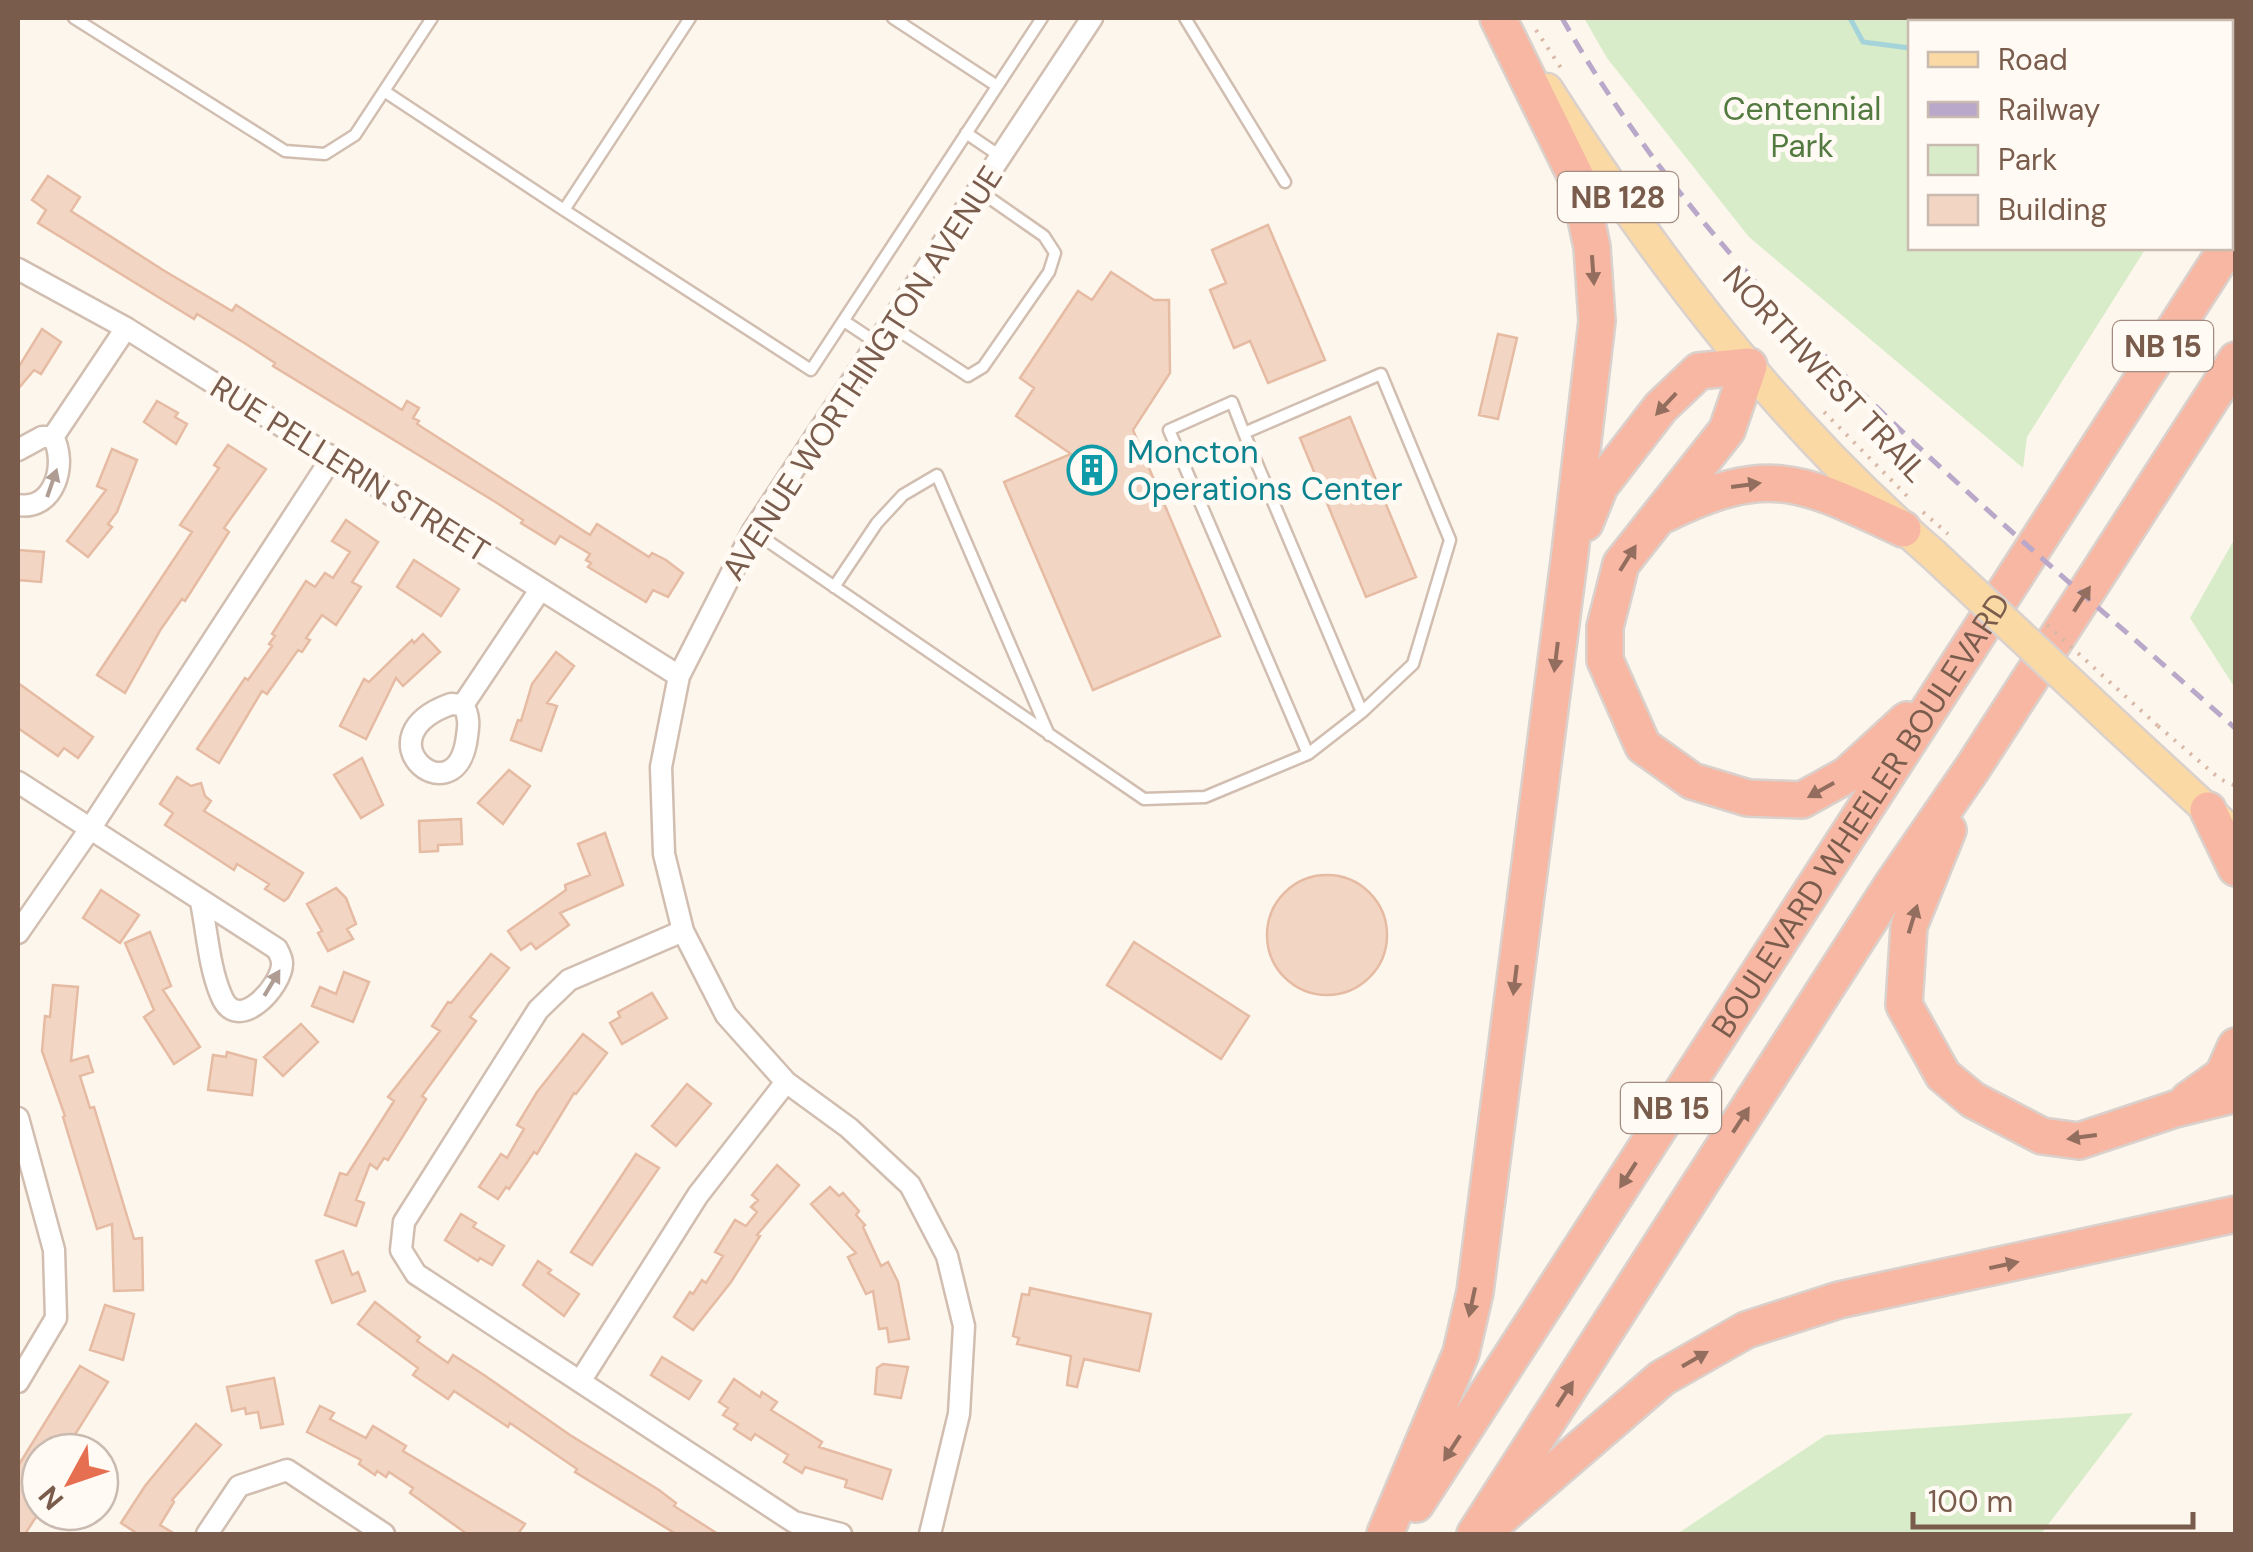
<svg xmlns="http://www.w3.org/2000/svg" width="2253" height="1552" font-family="'DM Sans',sans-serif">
<rect width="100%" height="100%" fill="#fdf6ec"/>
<!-- green -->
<path fill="#d8ecc9" d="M1584,18H2235V103L2231,111L2230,22H1910V248H2146L2027,437L2023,468L1749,237L1607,58Z
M2235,538V688L2190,618Z
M2133,1413L2041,1534H1677L1826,1435Z"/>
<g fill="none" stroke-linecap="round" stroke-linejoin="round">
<!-- stream -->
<path stroke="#a5d3da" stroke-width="5" d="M1850,18L1863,42L1910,48
M2141,22L2166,18"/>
</g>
<!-- building -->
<path fill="#f3d5c3" stroke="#e6bba3" stroke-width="2.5" d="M48,176L80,197L71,211L163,270L232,311L236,305L402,410L407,401L419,408L413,418L419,421L417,424L590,535L597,524L649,557L652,553L666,560L683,573L668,597L653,590L646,602L588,567L591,563L586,560L590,554L560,536L555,544L521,523L523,520L497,503L273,366L275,363L246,344L197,314L194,319L38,223L46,210L32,200Z
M1268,225L1325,360L1268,383L1250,341L1234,348L1210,290L1226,283L1212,250Z
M1111,272L1154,300H1169L1170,373L1133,430L1220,636L1093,690L1004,482L1071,454L1016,416L1034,388L1020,378L1078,291L1092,300Z
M42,329L61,342L41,374L34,370L18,389V368Z
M1498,334L1517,338L1498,419L1479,415Z
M157,401L178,413L175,417L187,424L176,444L144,422Z
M1350,417L1416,577L1366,597L1300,438Z
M228,445L266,469L224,528L229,532L185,601L182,599L161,629L125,693L97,675L192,532L180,525L219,468L214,465Z
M112,449L137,460L117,512L108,524L112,527L88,557L67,541L106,490L97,486Z
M346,520L378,542L352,582L361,587L336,625L322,615L306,638L310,640L302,652L298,650L267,694L262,691L219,763L197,749L245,678L248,680L272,646L269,644L275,636L272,634L306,581L315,587L325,573L333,578L350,552L332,541Z
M18,550L44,552L41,582L18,580Z
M414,560L459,589L441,616L397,587Z
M423,634L440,652L403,686L396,678L366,739L340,726L364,679L369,682L412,640L414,643Z
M556,652L574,666L547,703L557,706L541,751L511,740L518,720L521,721L532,684Z
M18,683L93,737L78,758L64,748L58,756L18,728Z
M362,758L383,805L361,818L334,775Z
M509,770L530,786L503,824L478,803Z
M177,777L191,786L201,783L205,796L211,801L204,811L303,873L288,898L284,901L265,889L269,884L237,864L234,870L165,825L173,813L160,804Z
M461,819L462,844L438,845V851L420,852L419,821Z
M605,833L623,885L560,913L569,925L536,949L531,943L521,950L508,931L566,890L565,885L590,875L578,844Z
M1267 935a60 60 0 1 1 120 0a60 60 0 1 1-120 0Z
M336,888L346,898L356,924L347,929L353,939L328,951L318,933L322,931L307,904Z
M101,890L139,915L120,943L83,918Z
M150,932L171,986L163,990L200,1047L174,1064L144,1017L154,1010L125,943Z
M1134,942L1249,1016L1221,1059L1107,985Z
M491,954L509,968L470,1017L476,1021L422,1096L426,1099L388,1160L384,1158L377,1169L370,1164L356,1200L364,1203L356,1226L325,1215L340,1173L347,1175L394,1101L388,1097L440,1031L432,1026L448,1002L451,1003Z
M344,972L369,982L353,1022L312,1006L320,987L336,994Z
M53,985L78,987L71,1061L88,1056L93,1072L80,1076L90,1108L94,1107L134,1239L142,1238L143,1290L114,1291L112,1224L97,1229L63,1117L65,1116L42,1051L45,1016L50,1017Z
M652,993L667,1018L622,1044L610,1023L620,1017L618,1012Z
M301,1024L318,1042L283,1076L264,1057Z
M583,1034L607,1053L576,1094L574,1093L537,1154L534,1152L509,1189L506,1187L498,1199L479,1187L501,1154L507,1158L524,1129L517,1125L537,1092Z
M227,1052L256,1060L252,1095L208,1090L213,1055L226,1057Z
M687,1084L711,1104L676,1146L652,1126Z
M636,1154L659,1168L592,1265L571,1252Z
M777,1165L799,1185L757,1235L760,1236L731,1282L693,1330L674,1317L690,1292L693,1294L702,1280L706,1283L723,1256L715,1252L735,1220L746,1226L757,1212L751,1207L758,1200L752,1195Z
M830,1187L839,1196L843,1193L859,1211L856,1215L865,1225L863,1227L881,1266L888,1262L898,1282L909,1339L889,1342L887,1328L879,1329L873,1291L866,1294L848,1257L856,1253L811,1204Z
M461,1214L476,1223L473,1227L504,1246L492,1265L480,1258L478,1261L445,1240Z
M343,1251L352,1275L358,1272L365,1291L332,1303L316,1261Z
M538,1261L551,1270L548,1273L579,1294L564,1316L523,1285Z
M1030,1288L1151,1314L1139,1371L1084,1359L1077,1387L1067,1385L1071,1356L1017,1344L1019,1338L1013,1336L1022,1294L1029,1295Z
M375,1302L420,1337L417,1341L448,1363L453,1355L484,1375L570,1435L659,1490L676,1503L674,1506L718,1534H676L575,1472L577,1469L510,1423L508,1427L454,1391L448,1399L413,1375L418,1368L358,1324Z
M105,1305L134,1314L123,1360L90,1350Z
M662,1357L701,1381L689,1399L651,1375Z
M883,1364L908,1367L901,1398L875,1394L877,1368Z
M80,1366L108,1382L64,1452H40V1511L25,1534H18V1466Z
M274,1378L283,1424L261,1428L258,1412L246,1414L245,1408L232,1411L227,1387Z
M734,1379L760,1397L762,1392L777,1402L771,1410L822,1442L819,1447L891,1470L882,1499L845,1487L847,1480L805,1467L802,1473L784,1462L788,1455L755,1434L751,1440L734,1429L738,1424L723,1415L728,1408L719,1402Z
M320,1406L334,1413L330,1419L366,1438L373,1426L406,1446L403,1451L525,1524L518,1534H467L410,1493L413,1488L389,1472L386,1477L377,1471L375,1475L359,1464L361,1460L307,1432Z
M196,1424L221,1445L172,1500L174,1502L160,1525L175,1534H138L121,1523L145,1486Z"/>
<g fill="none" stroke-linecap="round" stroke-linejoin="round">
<!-- lane casing -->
<g stroke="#d1beb0" stroke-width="15">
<path id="lane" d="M74,18L285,151L325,154L355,135L432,18
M893,18L997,86
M1185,18L1285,182
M384,91L564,210L690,18
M966,133L1000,156
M564,210L811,370L1042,18
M844,321L877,343
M890,325L968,376L983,367L1049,272L1055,253L1044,236L978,190
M1244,433L1232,402L1169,430L1308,754
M753,531L1144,799L1205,797L1308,754L1362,712L1413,664L1450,540L1381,374L1244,433L1362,712
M834,587L877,523L903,495L937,475L1049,735"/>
</g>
<!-- street casing -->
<g stroke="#d1beb0" stroke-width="25">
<path id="street" d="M18,269L126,328L679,676
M53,437L126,328
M18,450L42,437H53
M18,505C54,511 68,464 53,437
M451,704L463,705C471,718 468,729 466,743C452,816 359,737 451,704Z
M463,705L540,590
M18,782L277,949C279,953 282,958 282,963C283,985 237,1037 221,995C209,967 207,931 201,902
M683,931L569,980L538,1010L404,1222L401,1250L416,1274L794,1522L841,1534
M18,933L90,829L333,456
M18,1118L54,1250L56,1318L18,1382
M581,1380L698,1195L786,1082
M207,1534L239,1486L287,1470L384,1534
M930,1534L959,1414L964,1326L947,1256L910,1185L849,1128L786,1082L726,1015L683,931L664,854L661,767L679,676L753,531L1092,18"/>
</g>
<!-- primary casing -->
<g stroke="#dad1cd" stroke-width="35">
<path id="primary" d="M1547,89C1656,259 1779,422 1933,554
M2120,729L2224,825"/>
</g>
<!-- highway casing -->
<g stroke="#dad1cd" stroke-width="40">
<g id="highway">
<path d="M1665,514C1771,462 1802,482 1903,529"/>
<path d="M1585,523L1600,486L1661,407L1699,371L1749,366L1727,430L1621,564L1605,627V660L1643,746L1692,781L1748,798L1802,800L1847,775L1907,720"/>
<path d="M2208,810L2236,868"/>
<path d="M1948,830L1909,926L1904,1005L1943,1075L1973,1100L2042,1136L2079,1141L2175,1109L2236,1094"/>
<path d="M2188,1100L2223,1075L2236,1046"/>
<path id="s1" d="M1416,1504L2227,248"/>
<path d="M1501,1517L1662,1378L1746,1330L1839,1300L2236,1214"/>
<path d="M1385,1534L1461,1353L1475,1292L1569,561L1597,321L1592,247L1578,181L1498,18"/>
<path d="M1475,1534L1892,885L1972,769L2236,360"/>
</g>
</g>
<!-- path -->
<path stroke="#d9b8a5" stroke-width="4" stroke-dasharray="2.5 8" stroke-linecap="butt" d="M1948,18L1964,22
M2049,22L2053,18
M1536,30L1561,68
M1824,412L1909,498
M2158,726L2220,779L2236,786"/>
<!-- lane -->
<use href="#lane" stroke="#fff" stroke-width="10"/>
<!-- street -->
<use href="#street" stroke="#fff" stroke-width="20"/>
<!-- primary -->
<use href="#primary" stroke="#fbd9a5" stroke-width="30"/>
<!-- highway -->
<use href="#highway" stroke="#f7b7a3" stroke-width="35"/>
<!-- rail -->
<path stroke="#b9a8c9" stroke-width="5" stroke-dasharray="15 10" stroke-linecap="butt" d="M1562,18C1724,305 1994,512 2236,729"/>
<!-- primary-bridge casing -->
<g stroke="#dad1cd" stroke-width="35" stroke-linecap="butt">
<path id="primary-bridge" d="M1933,554L2120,729"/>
</g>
<!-- path-bridge -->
<path stroke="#d9b8a5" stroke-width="4" stroke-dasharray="2.5 8" stroke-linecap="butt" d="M1923,512L1948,534
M2047,625L2158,726"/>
<!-- primary-bridge -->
<use href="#primary-bridge" stroke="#fbd9a5" stroke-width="30"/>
</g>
<!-- one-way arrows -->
<defs><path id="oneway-solid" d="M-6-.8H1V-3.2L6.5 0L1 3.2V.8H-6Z" transform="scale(2.5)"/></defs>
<g fill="#936e5e">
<use href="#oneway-solid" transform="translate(1593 270) rotate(86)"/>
<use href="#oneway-solid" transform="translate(1666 404) rotate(133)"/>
<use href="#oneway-solid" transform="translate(1746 485) rotate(-8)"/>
<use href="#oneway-solid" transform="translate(1628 558) rotate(-58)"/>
<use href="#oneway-solid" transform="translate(2082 599) rotate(-57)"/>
<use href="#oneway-solid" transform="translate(1556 657) rotate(97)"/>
<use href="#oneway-solid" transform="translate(1821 790) rotate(151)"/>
<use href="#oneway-solid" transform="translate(1913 919) rotate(-73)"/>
<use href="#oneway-solid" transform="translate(1515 980) rotate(97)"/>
<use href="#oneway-solid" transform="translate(1741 1120) rotate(-57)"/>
<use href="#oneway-solid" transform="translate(2082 1137) rotate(172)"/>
<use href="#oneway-solid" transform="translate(1628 1175) rotate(123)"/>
<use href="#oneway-solid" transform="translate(2004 1265) rotate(-12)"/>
<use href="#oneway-solid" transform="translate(1472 1302) rotate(102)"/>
<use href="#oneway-solid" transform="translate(1695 1359) rotate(-30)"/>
<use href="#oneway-solid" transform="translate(1565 1394) rotate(-57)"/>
<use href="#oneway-solid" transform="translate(1452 1448) rotate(123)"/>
</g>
<g fill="#af9d94">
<use href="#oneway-solid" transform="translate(52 483) rotate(-71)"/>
<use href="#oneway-solid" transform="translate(272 983) rotate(-59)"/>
</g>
<!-- icons -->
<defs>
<g id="building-ring" transform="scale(2.5)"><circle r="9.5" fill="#fffaf3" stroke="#0f9aa8" stroke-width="1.5"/><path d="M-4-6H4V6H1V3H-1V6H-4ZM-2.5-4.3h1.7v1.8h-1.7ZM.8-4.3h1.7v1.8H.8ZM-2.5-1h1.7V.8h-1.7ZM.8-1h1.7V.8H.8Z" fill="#0f9aa8"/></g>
</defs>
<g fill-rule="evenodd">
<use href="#building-ring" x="1092" y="470"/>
</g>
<g text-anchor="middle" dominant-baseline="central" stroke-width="10" stroke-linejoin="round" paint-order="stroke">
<!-- shield labels -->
<g fill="#fffaf3" stroke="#a28b7f" stroke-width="2.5">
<rect x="1558" y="172" width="120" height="50" rx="8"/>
<rect x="2113" y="321" width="100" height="50" rx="8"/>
<rect x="1621" y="1083" width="100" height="50" rx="8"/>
</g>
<g font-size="30" font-weight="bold" fill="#7a5c4d">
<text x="1618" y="197">NB 128</text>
<text x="2163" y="346">NB 15</text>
<text x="1671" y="1108">NB 15</text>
</g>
<!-- park labels -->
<g font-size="32" fill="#537a41" stroke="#fffaf3">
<text x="1802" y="109">Centennial<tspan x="1802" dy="37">Park</tspan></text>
</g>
<!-- street labels -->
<g font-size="32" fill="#7a5c4d" stroke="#fffaf3">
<text transform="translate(862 373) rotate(-57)">AVENUE WORTHINGTON AVENUE</text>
<text transform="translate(1825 374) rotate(47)">NORTHWEST TRAIL</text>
<text transform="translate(350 469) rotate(32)">RUE PELLERIN STREET</text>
<text stroke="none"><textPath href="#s1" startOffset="820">BOULEVARD WHEELER BOULEVARD</textPath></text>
</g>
<!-- culture labels -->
<g font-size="32" fill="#0d838f" stroke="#fffaf3" text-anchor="start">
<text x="1127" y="452">Moncton<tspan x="1127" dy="37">Operations Center</tspan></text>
</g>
</g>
<!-- border -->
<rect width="2253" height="1552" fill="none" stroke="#7a5c4d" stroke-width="40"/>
<!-- legend -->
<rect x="1908" y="20" width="325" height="230" fill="#fffaf3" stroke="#cabbb1" stroke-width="2.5"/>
<rect x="1928" y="52" width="50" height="15" fill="#fbd9a5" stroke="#cabbb1" stroke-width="2.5"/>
<text x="1998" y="70" font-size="30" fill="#7a5c4d">Road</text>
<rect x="1928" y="102" width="50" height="15" fill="#b9a8c9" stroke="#cabbb1" stroke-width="2.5"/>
<text x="1998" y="120" font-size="30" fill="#7a5c4d">Railway</text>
<rect x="1928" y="145" width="50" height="30" fill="#d8ecc9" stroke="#cabbb1" stroke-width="2.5"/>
<text x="1998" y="170" font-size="30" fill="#7a5c4d">Park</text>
<rect x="1928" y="195" width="50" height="30" fill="#f3d5c3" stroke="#cabbb1" stroke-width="2.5"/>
<text x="1998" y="220" font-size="30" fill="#7a5c4d">Building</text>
<!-- north arrow -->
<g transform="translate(70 1482) rotate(230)"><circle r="48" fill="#fffaf3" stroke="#cabbb1" stroke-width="2.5"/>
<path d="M0-8L18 38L0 25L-18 38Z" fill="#e76f51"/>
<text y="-15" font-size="28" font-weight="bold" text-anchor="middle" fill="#7a5c4d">N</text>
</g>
<!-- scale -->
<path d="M1913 1512v15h280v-15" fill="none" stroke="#7a5c4d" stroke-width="5"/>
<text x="1928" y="1512" font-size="30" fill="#7a5c4d" stroke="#fffaf3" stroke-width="8" paint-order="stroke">100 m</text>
</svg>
